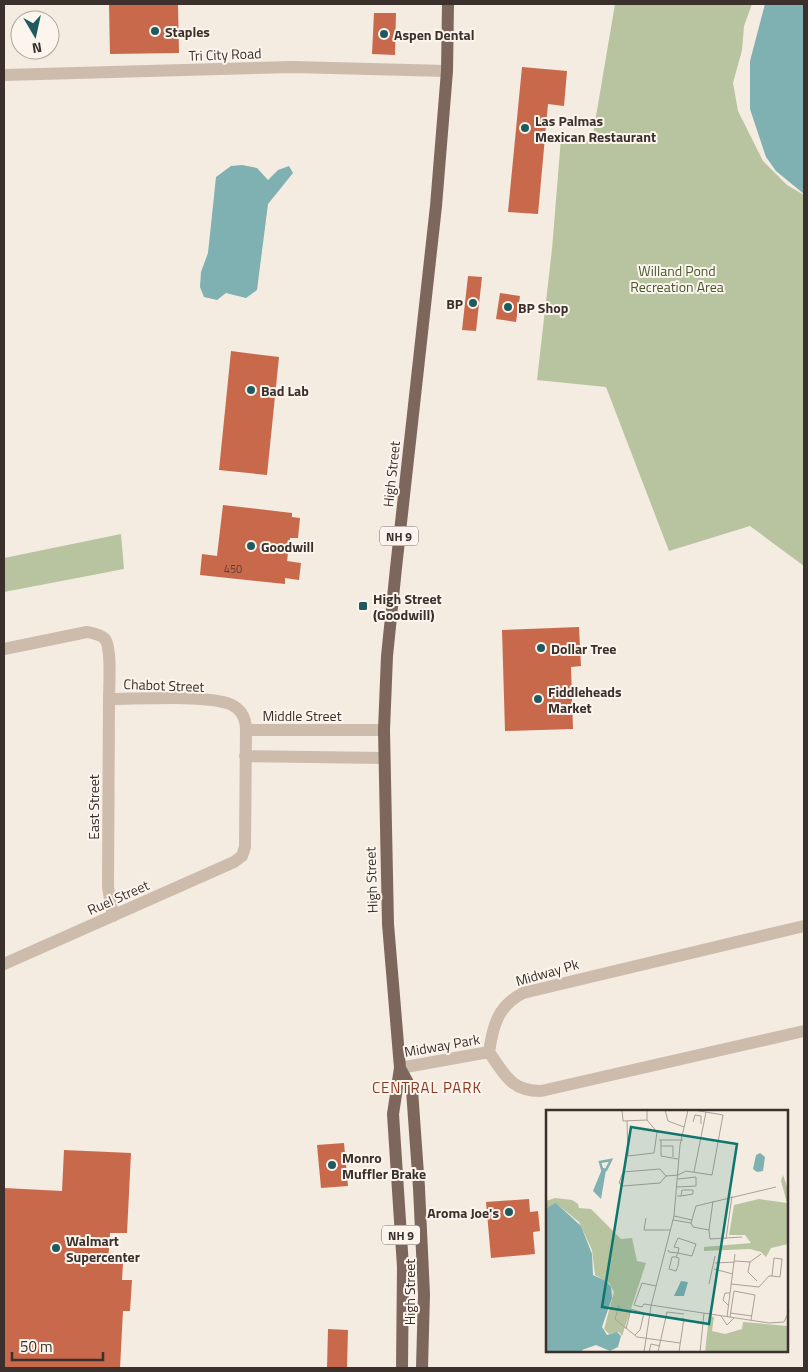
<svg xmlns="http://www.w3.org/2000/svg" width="808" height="1372" font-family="'Titillium Web',sans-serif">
<rect width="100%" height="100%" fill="#f4ebe1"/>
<!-- green -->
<path fill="#b8c4a0" d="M615,4H752L744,26L742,50L733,83L738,111L763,161L787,185L804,195V566L750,526L669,551L606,387L537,380L552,249L561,138L592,140Z
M121,534L124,569L4,592V558Z"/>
<!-- water -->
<path fill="#7fb0b2" d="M765,4H804V194L776,171L766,157L750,109V61Z
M242,165L257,168L268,180L278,170L289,166L293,173L268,204L257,290L246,298L226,293L217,300L204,297L200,287L201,272L208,253L216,177L231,166Z"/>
<!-- building -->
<path fill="#c8694b" d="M109,4H178L179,53L110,54Z
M374,13H396L395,55L372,54Z
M522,67L567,71L564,106L548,104L538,214L508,212Z
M468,276L482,277L476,331L462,330Z
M500,293L520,296L516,322L496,319Z
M231,351L279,357L267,475L219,470Z
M223,505L292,513V517L300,518L298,538H290L287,561L301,563L299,580L285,578V584L200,575L202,554L217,556Z
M579,627L581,666L571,667L573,729L505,731L502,630Z
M344,1143L348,1186L321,1188L317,1145Z
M64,1150L131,1153L127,1233H110L108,1262L123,1263L122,1280H132L130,1311H123L120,1368H4V1188L62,1191Z
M529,1199L530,1212L538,1211L540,1231L533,1232L535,1254L491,1258L486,1202Z
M328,1329L348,1330L347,1368H327Z"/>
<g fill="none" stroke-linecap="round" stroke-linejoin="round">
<!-- minor -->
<path stroke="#cdbbac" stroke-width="12" d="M4,75L293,67L447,71
M4,649L87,632C93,633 100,634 105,639C112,649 109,686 109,699C140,699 200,695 227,703C240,707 246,717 246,730L245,847L242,856L234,862L4,964
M109,699L108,887L113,916
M246,730H384
M245,756L383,758
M804,926L523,993C498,1006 493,1025 489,1052C505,1075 511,1091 541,1091L804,1031
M400,1068L489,1052"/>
<!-- major -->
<path stroke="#7d675c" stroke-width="12" d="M400,1068L412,1090L419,1188L424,1294L422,1368
M402,1368L403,1267L393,1114L400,1068L388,924L384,730L387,656L396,568L436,206L447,71L448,4"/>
</g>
<!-- markers -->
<g fill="#1f5a5e" stroke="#fbf5ee" stroke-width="2">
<circle cx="155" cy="31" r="5"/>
<circle cx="384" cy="34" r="5"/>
<circle cx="525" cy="128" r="5"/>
<circle cx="473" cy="303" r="5"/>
<circle cx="508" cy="307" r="5"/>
<circle cx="251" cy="390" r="5"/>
<circle cx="251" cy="546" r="5"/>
<rect x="358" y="601" width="10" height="10" rx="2.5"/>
<circle cx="541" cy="648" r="5"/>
<circle cx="538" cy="699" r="5"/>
<circle cx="332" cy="1165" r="5"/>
<circle cx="509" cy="1212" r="5"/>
<circle cx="56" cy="1248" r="5"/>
</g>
<g text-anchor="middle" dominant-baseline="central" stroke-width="4" stroke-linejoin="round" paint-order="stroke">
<!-- number labels -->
<g font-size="11" fill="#5e3e33">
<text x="233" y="569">450</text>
</g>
<!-- shield labels -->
<g fill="#fbf5ee" stroke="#756b66" stroke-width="1">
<rect x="380" y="526.5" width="38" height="19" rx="4"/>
<rect x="382" y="1225.5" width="38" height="19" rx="4"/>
</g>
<g font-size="12" font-weight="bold" fill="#3b302b">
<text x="399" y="536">NH 9</text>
<text x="401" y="1235">NH 9</text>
</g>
<!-- poi labels -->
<g font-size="14" font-weight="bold" fill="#3b302b" stroke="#fbf5ee" text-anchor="start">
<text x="165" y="31">Staples</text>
<text x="394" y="34">Aspen Dental</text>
<text x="535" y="120">Las Palmas<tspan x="535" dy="16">Mexican Restaurant</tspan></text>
<text x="463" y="303" text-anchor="end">BP</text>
<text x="518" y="307">BP Shop</text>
<text x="261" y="390">Bad Lab</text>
<text x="261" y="546">Goodwill</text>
<text x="373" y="598">High Street<tspan x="373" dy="16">(Goodwill)</tspan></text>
<text x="551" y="648">Dollar Tree</text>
<text x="548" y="691">Fiddleheads<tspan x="548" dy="16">Market</tspan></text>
<text x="342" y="1157">Monro<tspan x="342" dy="16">Muffler Brake</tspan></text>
<text x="499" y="1212" text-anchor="end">Aroma Joe's</text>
<text x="66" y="1240">Walmart<tspan x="66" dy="16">Supercenter</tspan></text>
</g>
<!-- street labels -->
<g font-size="14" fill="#3b302b" stroke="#fbf5ee">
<text transform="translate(225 54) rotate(-2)">Tri City Road</text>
<text transform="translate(391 474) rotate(-84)">High Street</text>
<text transform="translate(164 685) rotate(2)">Chabot Street</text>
<text x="302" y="715">Middle Street</text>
<text transform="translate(93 807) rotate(-90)">East Street</text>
<text transform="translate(371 880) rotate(-92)">High Street</text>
<text transform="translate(118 897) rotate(-24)">Ruel Street</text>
<text transform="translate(547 972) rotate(-16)">Midway Pk</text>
<text transform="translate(442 1045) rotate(-10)">Midway Park</text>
<text transform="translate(409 1292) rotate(-90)">High Street</text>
</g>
<!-- park labels -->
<g font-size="14" fill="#4a5a2e" stroke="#fbf5ee">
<text x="677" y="270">Willand Pond<tspan x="677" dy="16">Recreation Area</tspan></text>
</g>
<!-- neighbourhood labels -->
<g font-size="15" letter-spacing="1" fill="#8c3b22" stroke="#fbf5ee">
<text x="427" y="1087">CENTRAL PARK</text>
</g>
</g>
<!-- overview -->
<g transform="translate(546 1110)">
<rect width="242" height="242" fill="#f4ebe1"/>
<path d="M237,65L242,79V134L225,138L220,147L215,142L204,139L158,141V137L205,133L199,125H183L188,95L213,89L241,93L235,71ZM9,88L26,90L32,94L33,98L45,99L75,129L86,128L91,151L100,153L76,226L73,222L63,224L58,219L68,182L63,173L49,165L46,140L33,112L11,94L0,101V91ZM163,206L168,207L166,221L179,224L196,219L197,212L242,216V242H159Z" fill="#b8c4a0"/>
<path d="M214,43L219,47L217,61L211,62L207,59L210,45ZM56,59L60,60L55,89L47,81ZM10,93L35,116L46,144L47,165L60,171L65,177L66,188L56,217L61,225L71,222L75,226L72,237L64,241L50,235L36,240L37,242H0V103L2,97ZM135,171L142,172L138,186H128Z" fill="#7fb0b2"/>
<path fill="none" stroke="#7fb0b2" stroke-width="2.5" d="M65,50L60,60L56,59L54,52Z"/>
<path fill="none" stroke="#aaa098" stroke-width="1" d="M76,0L77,11L101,10V0M119,0L122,11L138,17M81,11L82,46L108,43L111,22L101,10M147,12L149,5L155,6V14M113,30H137M115,30V36H127V47M115,36V46L132,49M114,59L120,66L114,73L77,76L73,73L77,62ZM148,62L160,2M120,66L132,65L140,61L166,65L177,5L148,0M131,77L150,76V67L132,69M131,86H135L147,84V80H136L135,86M128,106L146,110M100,108L98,120H125M127,110L145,113M145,113L150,96L230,77M145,113L147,117L163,120L164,129L196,127M163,120L167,91M180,129L186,86M122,140L123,142L132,143L146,146L150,134L132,128L128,137L133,138L132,143L130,147L133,148L132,156L130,161L123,159L126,147H130M189,151L204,152M169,153L189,152M168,159L187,164M211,171L202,162L204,152L215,144M163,174L169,146M185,174L213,177L223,166H226L234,167L236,149L228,148L226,166M110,176L96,173L88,195L96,197L98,194L223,213L238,212L243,201M73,195L69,209L91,227L134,233M182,195L177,190L179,183H184M184,203L206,206M175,206L181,215L188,208M181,207L189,144M184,207L188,181L209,185L205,210M80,219L85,199L104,205L138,209M89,225L94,220L98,203M98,242L105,196L128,106L134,35L142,0M103,242L105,234L114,236M112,242L121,202L138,204M133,242L138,208M154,242L158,203"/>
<path fill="#0f766e" fill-opacity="0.15" stroke="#0f766e" stroke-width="2.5" d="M85,17L191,34L163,214L56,197Z"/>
<rect width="242" height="242" fill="none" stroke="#3b302b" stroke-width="2.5"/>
</g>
<!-- border -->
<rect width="808" height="1372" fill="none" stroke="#3b302b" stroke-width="10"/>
<!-- north arrow -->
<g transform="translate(35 35) rotate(171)"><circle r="24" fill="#fbf5ee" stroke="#aea6a0"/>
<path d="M0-4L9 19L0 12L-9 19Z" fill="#1f5a5e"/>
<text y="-8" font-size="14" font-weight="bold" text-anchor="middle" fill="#3b302b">N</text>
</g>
<!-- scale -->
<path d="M12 1352v8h91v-8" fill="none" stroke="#3b302b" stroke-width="2.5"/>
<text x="20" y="1352" font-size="15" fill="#3b302b" stroke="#fbf5ee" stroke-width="4" paint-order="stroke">50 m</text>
</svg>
